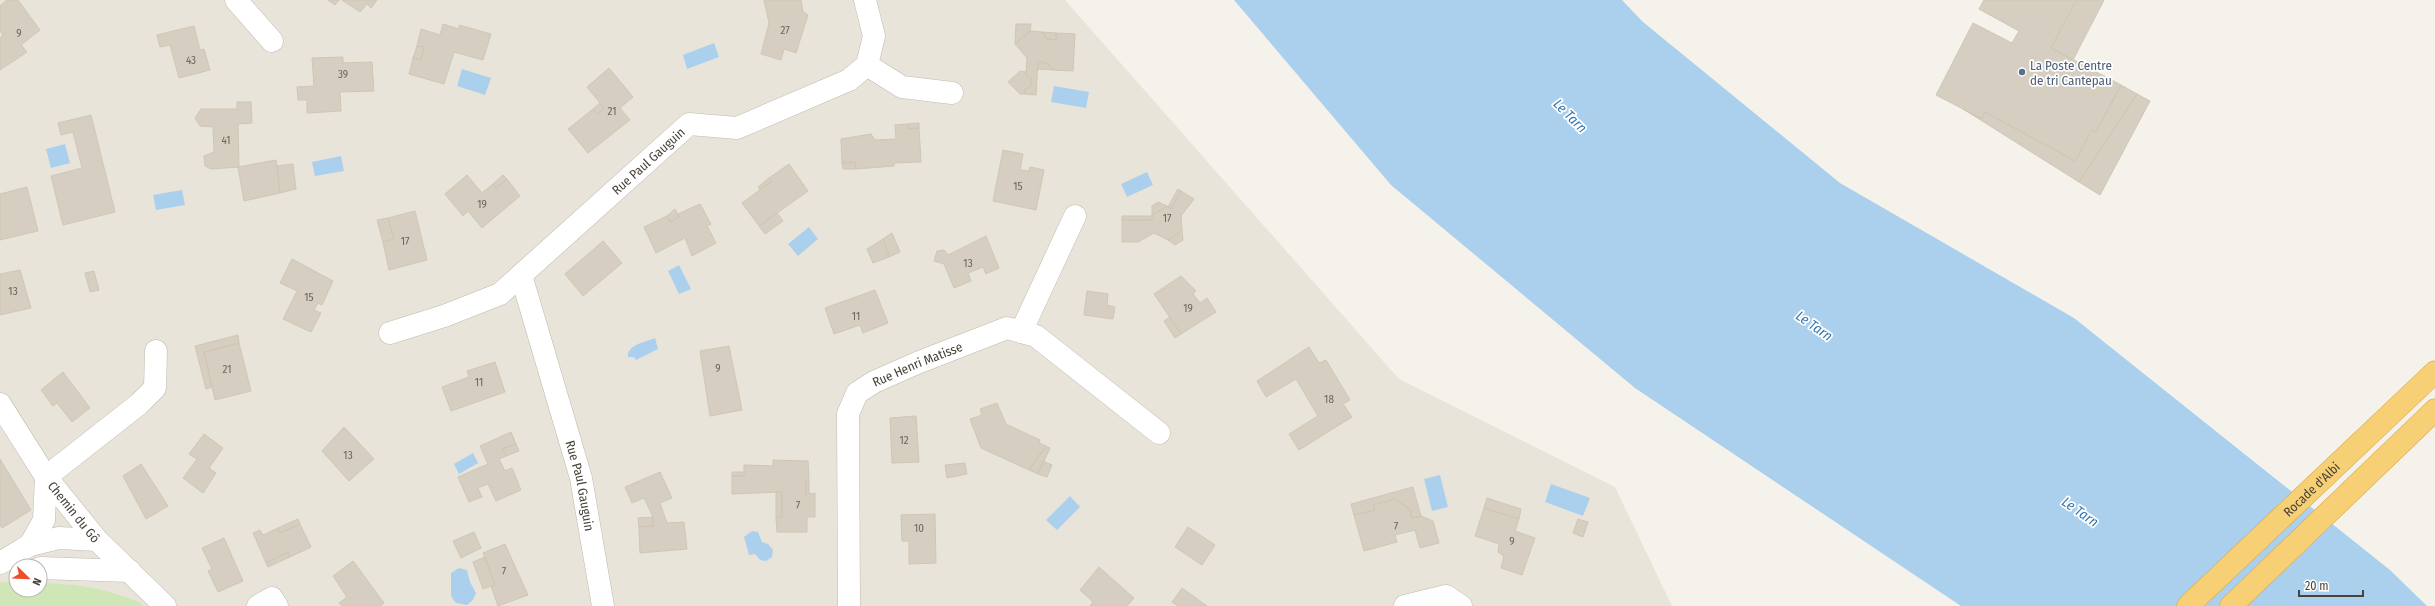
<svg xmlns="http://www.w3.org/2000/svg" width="2435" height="606" font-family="'Fira Sans Condensed',sans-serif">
<rect width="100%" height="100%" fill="#f4f2eb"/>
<!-- residential -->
<path fill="#e8e4d9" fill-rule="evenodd" d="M0,0H1065L1399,379L1615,487L1672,606H0ZM16,566H40V590H16Z"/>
<!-- green -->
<path fill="#cfe6b6" d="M0,582L16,583V590H40V583C80,584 102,588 139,602L144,606H0Z"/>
<!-- water -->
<path fill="#abd0ed" d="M1234,0H1622L1643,22L1840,183L2074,318L2390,570L2427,606H1961L1635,388L1391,185Z
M714,43L719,57L687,69L683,55Z
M462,69L491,78L485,95L457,86Z
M1054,86L1089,92L1086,108L1051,102Z
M65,144L70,163L51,168L46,149Z
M341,156L344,171L315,176L312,162Z
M1147,172L1153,185L1127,197L1121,184Z
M182,190L185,205L156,210L153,195Z
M809,227L818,239L798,256L788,244Z
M679,265L691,289L679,294L668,271Z
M655,338L658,349L636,360L634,357H628C627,345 645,342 655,338Z
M473,453L478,463L459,474L454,464Z
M1440,475L1448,507L1432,511L1424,479Z
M1551,484L1590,498L1583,516L1545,502Z
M1070,496L1080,507L1057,530L1046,520Z
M752,531L758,532L762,542L768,544L773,550L772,557L766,561L760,560L755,554L749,555L744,537Z
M459,568L467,570L470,582L476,593L473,600L467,605L456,603L451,596V573Z"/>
<!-- building -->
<path fill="#d6cec1" stroke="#d0c6b4" d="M7,0H18L40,30L21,45L27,52L0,70V38L3,35L0,31V6Z
M328,0H339L335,5Z
M342,0H377L371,8L367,4L360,12Z
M764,0H801L803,12L808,15L796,53L784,49L781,60L761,54L769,23Z
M1984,0H2076L2051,48L2121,85L2096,132L2092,130L2075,161L1985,112L1982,119L1936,95L1973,23L2012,43L2019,31L1979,9Z
M2077,0H2104L2073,60L2051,48Z
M443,24L459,29V25L491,34L483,60L454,52L444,84L409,74L413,58L421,60L424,47L417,46L421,29L440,35Z
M1016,24H1031L1030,31L1015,44Z
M194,26L200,50L204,49L210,70L179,78L170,45L160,47L157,35Z
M1030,31L1042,32L1047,39L1056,40V33L1075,34L1073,71L1053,70L1047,63L1038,62L1036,95L1025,94V89L1031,86V78L1026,75L1027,58L1015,44Z
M1042,32L1056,33V40L1047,39Z
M417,46L424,47L421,60L413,58Z
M343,57V63L372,62L374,91L340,92L341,111L307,113V100H298L297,87L314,86L312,58Z
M1038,62L1047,63L1053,70L1038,69Z
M609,68L633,97L620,108L630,120L588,153L568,129L593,109L597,114L604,108L587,87Z
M1020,71L1026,72V75L1031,78V86L1025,89V94H1020L1008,82Z
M2121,85L2137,94L2079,182L1963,109L1982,119L1985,112L2075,161L2092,130L2096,132Z
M2137,94L2150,101L2100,195L2079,182Z
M237,102H251L252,123L238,124L239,167L211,169L205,166L204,156L214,152L213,127L200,126L195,118L201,109H237Z
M600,103L604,108L597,114L593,109Z
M91,115L115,212L63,225L51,176L82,168L73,132L61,135L58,123Z
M919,123V128L908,129L907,124Z
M907,124L908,129L919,128L921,162L894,163V166L856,169L855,162L842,163L841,139L871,134L875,140L896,139L895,125Z
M1003,150L1023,154L1020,170L1029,171L1030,167L1044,170L1036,210L993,201Z
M276,160L280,193L244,201L238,167Z
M855,162L856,169H843L842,163Z
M293,164L296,189L280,193L277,166Z
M789,164L808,191L759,226L742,203L772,181L769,178Z
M467,175L482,193L493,184L496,188L507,179L520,196L482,228L468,211L463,216L445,194Z
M503,175L507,179L496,188L493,184Z
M769,178L772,181L760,190L758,187Z
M27,187L38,231L0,240V194Z
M1178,189L1181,191L1171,209L1168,207Z
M1181,191L1194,199L1181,216L1182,231L1168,240L1154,233L1138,242H1122V220H1152V215L1163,209L1167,206L1171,209Z
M1158,202L1167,206L1152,215V206Z
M700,204L711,224L707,226L716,243L692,256L685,238L656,253L644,227L667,216L670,222L679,217L678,214Z
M675,209L679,217L670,222L667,216Z
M415,211L427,260L389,270L383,242L394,239L388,218Z
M777,213L783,221L765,234L759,226Z
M1122,216H1152V220H1122Z
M388,218L394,239L383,242L377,220Z
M1182,231L1183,240L1175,245L1168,240Z
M892,233L900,252L889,257L883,239Z
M986,236L999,268L986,274L983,267L968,273L971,281L954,288L944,264L934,261L937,251L944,250L948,255Z
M883,239L889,257L873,263L867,249Z
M603,241L622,263L583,296L565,274Z
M292,259L333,281L322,305L318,303L314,310L321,313L311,332L283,319L297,291L280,283Z
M20,270L31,308L0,315V274Z
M94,271L99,290L90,292L85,273Z
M1181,276L1196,291L1193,294L1200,303L1207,298L1216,312L1181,334L1154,294Z
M875,290L888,323L863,333L860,325L834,334L825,308Z
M1087,291L1108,294L1107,305L1115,307L1113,319L1084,315Z
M1170,317L1181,334L1175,338L1164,321Z
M238,335L239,343L204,352L212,387L206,389L195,346Z
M239,343L251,391L215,400L204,352Z
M729,346L742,410L710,416L700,351Z
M1309,347L1319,363L1326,360L1350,400L1343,404L1352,417L1299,450L1289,434L1318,416L1296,379L1266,397L1257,381Z
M495,362L505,392L451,411L442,387L469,377L467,371Z
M63,372L90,408L72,422L57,403L53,406L41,390Z
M997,403L1006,424L1040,440L1039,443L1046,446L1029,470L981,448L970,419L982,415L980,409Z
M916,416L919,462L892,463L890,418Z
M344,427L374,459L349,481L322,451Z
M511,432L516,444L502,449L506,456L499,459L505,471L512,468L521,490L496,501L488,484L478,488L482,497L469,502L458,477L488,464L480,446Z
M204,434L223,448L209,468L216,473L203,493L183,478L197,459L189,454Z
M516,444L519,451L506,456L502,449Z
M1046,446L1050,448L1038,474L1029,470Z
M0,459L31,510L2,528L0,525Z
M773,460L808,461L809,482H806V494L815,493V517H807V532H777L776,518L782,517V492L732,494V476H744V465L773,466Z
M1043,461L1052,465L1047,477L1038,474Z
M965,463L967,474L947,478L945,465Z
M141,464L168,506L146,519L123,476Z
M660,472L672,498L660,503L667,523L684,522L687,549L640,553L639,527L653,526V517L644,498L632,503L625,487Z
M732,472H744V476H732Z
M806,482H809V493L806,494Z
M1413,487L1421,516L1412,518L1410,509L1395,499L1373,505L1375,510L1354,515L1351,504Z
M776,492H782V517L776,518Z
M1487,498L1521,509L1519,519L1484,508Z
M1395,499L1410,509L1412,518L1421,516L1433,521L1439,543L1420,548L1415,530L1395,535L1397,542L1364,551L1354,515L1375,510L1373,505Z
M1484,508L1519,519L1515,531L1535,538L1522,575L1501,568L1504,556L1498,552L1499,544L1475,536Z
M935,514L936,563L909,564V541H902L901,515Z
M653,517V526L639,527L638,518Z
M298,519L300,524L280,533L278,528Z
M1578,519L1588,522L1583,537L1573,533Z
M300,524L311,547L290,557L288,552L266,563L253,533L260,530L263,535L278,528L280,533Z
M1188,527L1215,545L1202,565L1175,547Z
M474,532L481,548L461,558L453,541Z
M224,538L243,581L218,592L208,571L212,569L202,548Z
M505,544L528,595L498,606L491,586L495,585L483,553Z
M288,552L290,557L268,567L266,563Z
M485,557L495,585L483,589L473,562Z
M353,561L384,603L380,606H342L339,603L347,597L333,576Z
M1099,567L1134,598L1127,606H1090L1093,602L1080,590Z
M1182,588L1207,606H1178L1172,602Z"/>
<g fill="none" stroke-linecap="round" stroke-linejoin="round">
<!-- minor casing -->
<g stroke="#c0baae" stroke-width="23">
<g id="minor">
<path d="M236,0L272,41"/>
<path d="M867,65L902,87L952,93"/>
<path id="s1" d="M521,275L581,478L603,606"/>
<path d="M1021,332L1075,216"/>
<path id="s2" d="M390,333L444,316L500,294L689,124L737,128L849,80L867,65L874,36L865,0"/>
<path id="s3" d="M0,404L46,477L97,540L165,606"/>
<path d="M30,545L59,538L97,540"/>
<path d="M0,563L30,545L44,520L46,477L139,404L155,388L156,351"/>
<path d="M40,568L130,571"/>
<path d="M258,606L272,598L277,606"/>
<path id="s4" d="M849,606L848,414L857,393L874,382L917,363L1007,328L1036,336L1159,433"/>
<path d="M1405,606L1446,596L1461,606"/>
</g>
</g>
<!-- highway casing -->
<g stroke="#d6a543" stroke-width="23">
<g id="highway">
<path id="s5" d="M2188,606L2435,372"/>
<path d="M2231,606L2435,410"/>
</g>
</g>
<!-- minor -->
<use href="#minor" stroke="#fff" stroke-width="22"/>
<!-- highway -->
<use href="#highway" stroke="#f7cf74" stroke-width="22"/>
</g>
<!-- markers -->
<circle fill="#5c6f8a" stroke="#fff" stroke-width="1.5" cx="2022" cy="72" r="4"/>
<g text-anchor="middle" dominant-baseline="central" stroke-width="3.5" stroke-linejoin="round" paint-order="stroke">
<!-- number labels -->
<g font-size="11" fill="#6c665b">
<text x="785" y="30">27</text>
<text x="19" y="33">9</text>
<text x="191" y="60">43</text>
<text x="343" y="74">39</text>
<text x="612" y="111">21</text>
<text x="226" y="140">41</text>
<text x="1018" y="186">15</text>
<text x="482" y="204">19</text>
<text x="1167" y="218">17</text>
<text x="405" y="241">17</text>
<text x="968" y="263">13</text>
<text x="13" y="291">13</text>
<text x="309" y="297">15</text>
<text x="1188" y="308">19</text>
<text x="856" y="316">11</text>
<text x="718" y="368">9</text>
<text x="227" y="369">21</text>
<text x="479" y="382">11</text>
<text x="1329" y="399">18</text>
<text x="904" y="440">12</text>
<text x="348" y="455">13</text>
<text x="798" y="505">7</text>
<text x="1396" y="526">7</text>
<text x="919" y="528">10</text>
<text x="1512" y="541">9</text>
<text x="504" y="571">7</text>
</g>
<!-- service labels -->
<g font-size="13" fill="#4e5e75" stroke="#fff" text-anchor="start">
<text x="2030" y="65">La Poste Centre<tspan x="2030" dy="15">de tri Cantepau</tspan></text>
</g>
<!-- street labels -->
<g font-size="13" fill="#484339" stroke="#fff">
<text stroke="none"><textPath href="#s2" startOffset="316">Rue Paul Gauguin</textPath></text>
<text stroke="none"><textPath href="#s4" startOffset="282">Rue Henri Matisse</textPath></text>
<text stroke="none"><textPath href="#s1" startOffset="219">Rue Paul Gauguin</textPath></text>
<text stroke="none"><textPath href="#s5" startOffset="170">Rocade d'Albi</textPath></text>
<text stroke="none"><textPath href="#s3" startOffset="131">Chemin du Gô</textPath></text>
</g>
<!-- water labels -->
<g font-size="14" font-style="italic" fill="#3679b0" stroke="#fff">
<text transform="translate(1570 116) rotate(45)">Le Tarn</text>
<text transform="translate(1814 326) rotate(35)">Le Tarn</text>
<text transform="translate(2080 512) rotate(35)">Le Tarn</text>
</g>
</g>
<!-- north arrow -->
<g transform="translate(28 578) rotate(113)"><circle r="19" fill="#ffffff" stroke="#b6b4b0"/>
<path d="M0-3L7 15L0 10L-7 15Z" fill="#ef4c27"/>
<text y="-6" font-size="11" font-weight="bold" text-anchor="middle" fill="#484339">N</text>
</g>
<!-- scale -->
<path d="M2299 590v6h64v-6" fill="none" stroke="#484339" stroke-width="2"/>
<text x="2305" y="590" font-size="12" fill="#484339" stroke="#ffffff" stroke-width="3" paint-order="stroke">20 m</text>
</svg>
